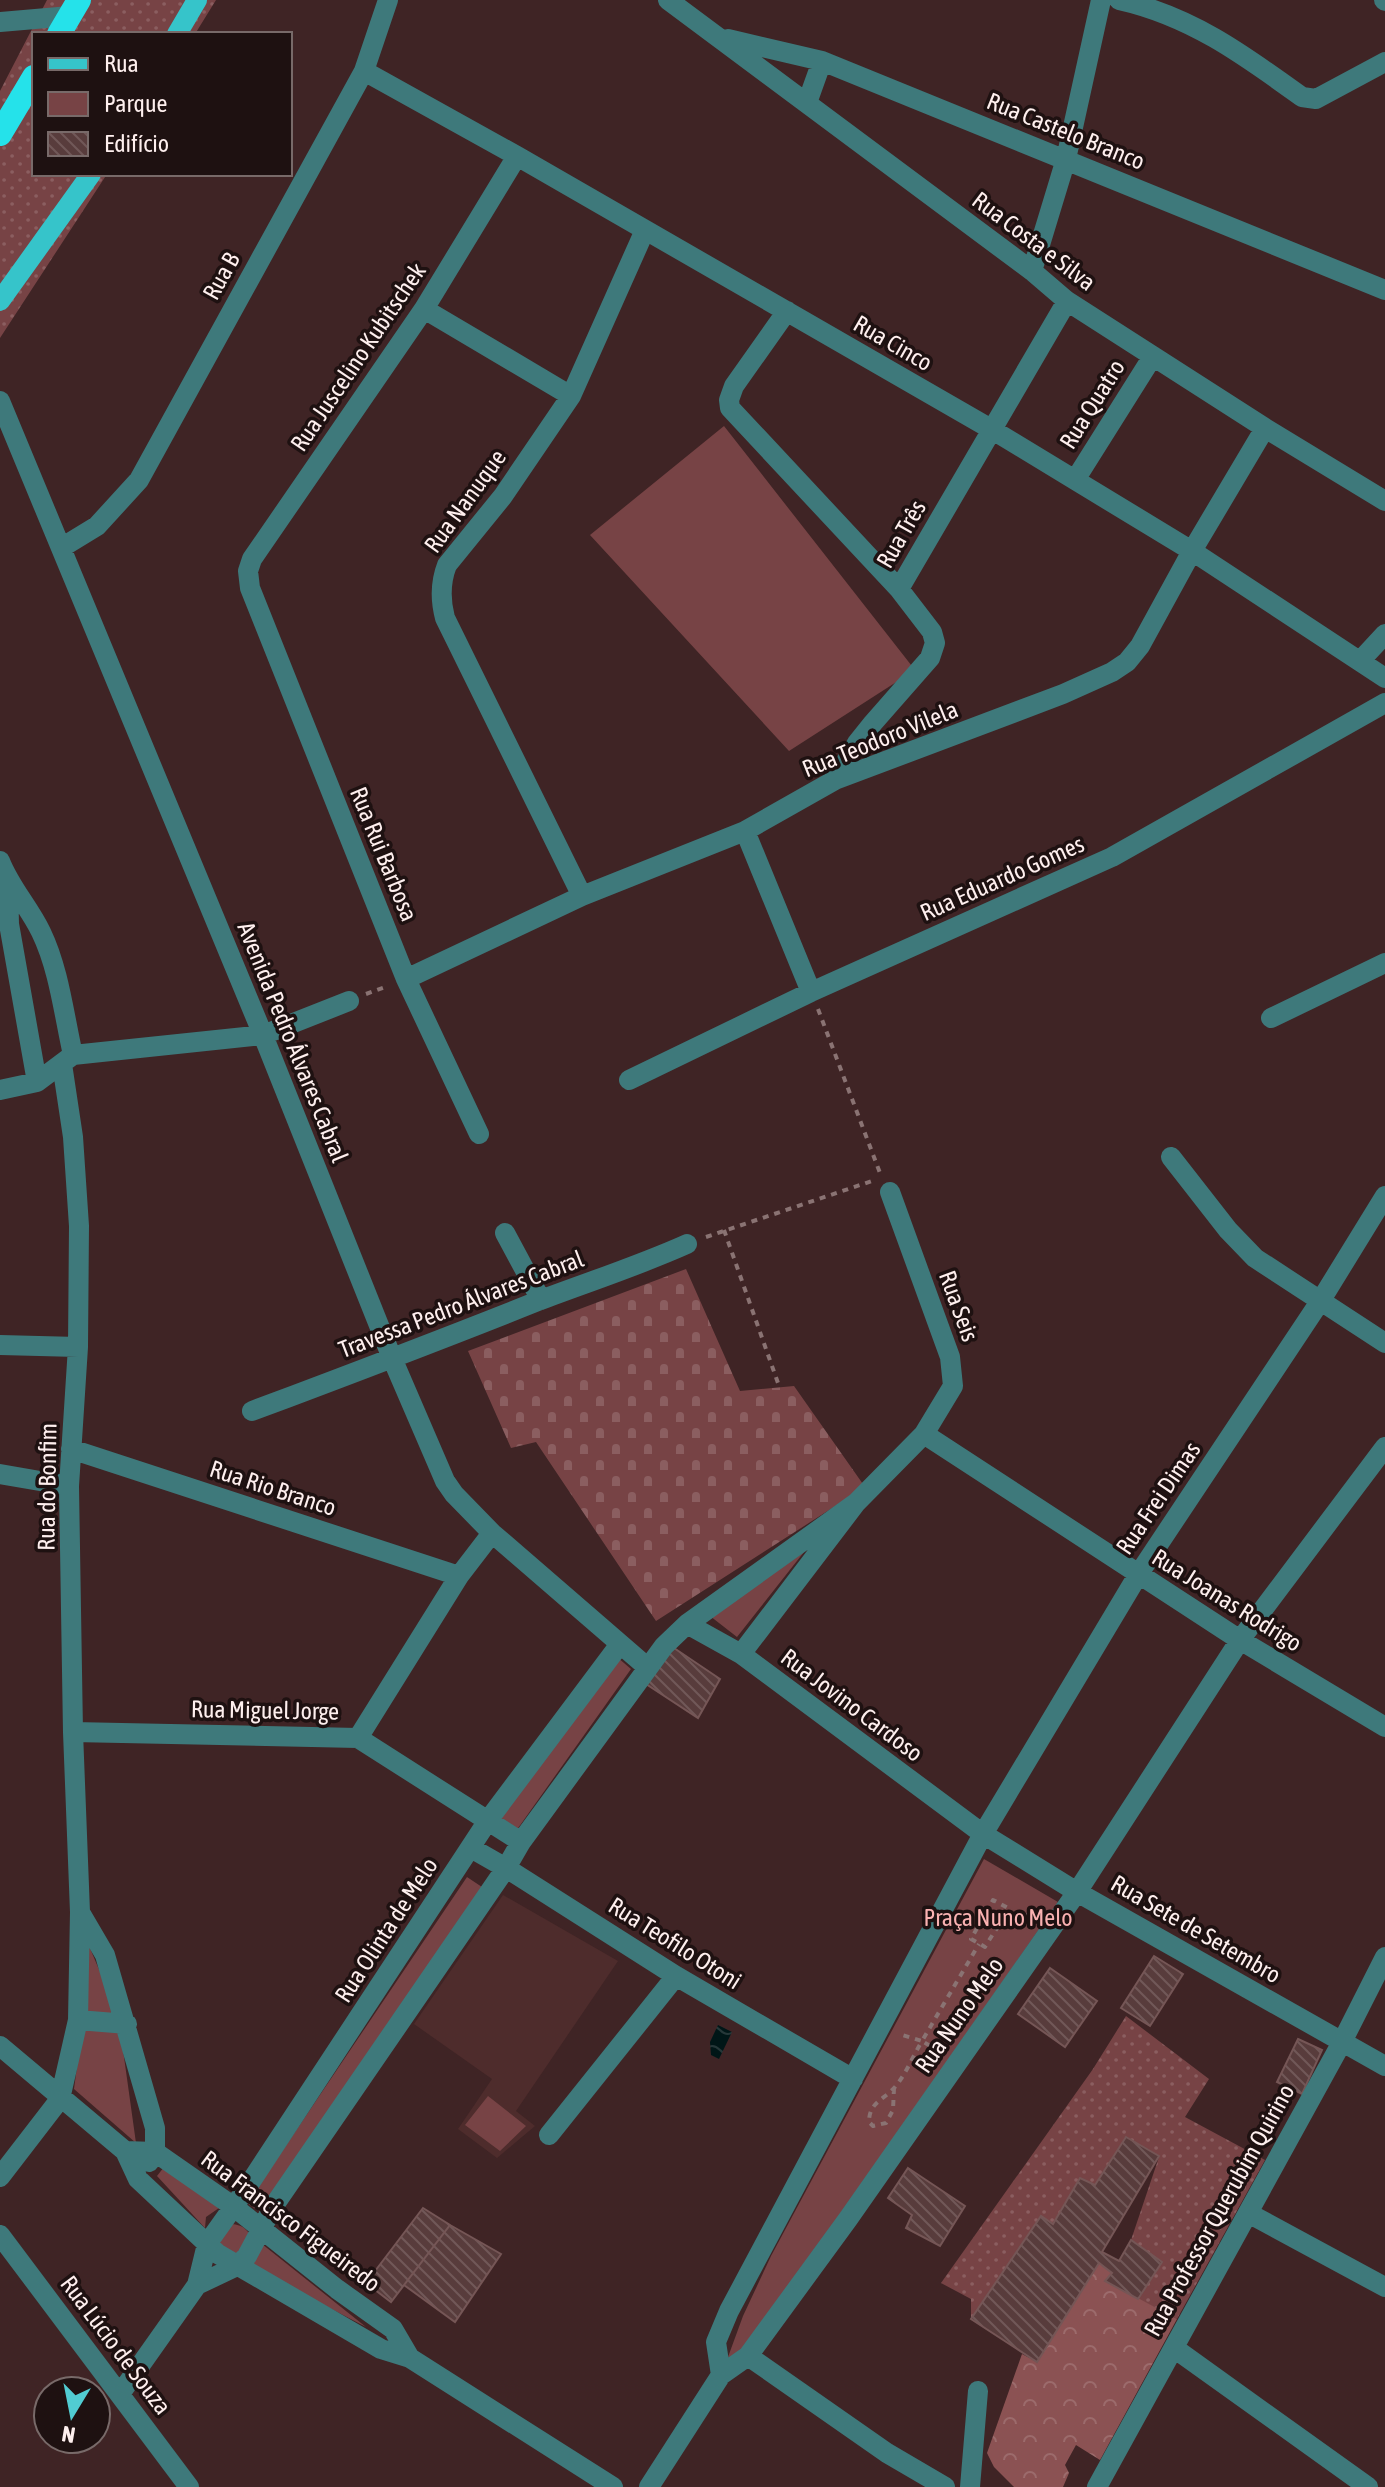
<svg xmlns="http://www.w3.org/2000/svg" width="1385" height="2487" font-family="'Asap Condensed',sans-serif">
<defs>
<pattern id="grass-dots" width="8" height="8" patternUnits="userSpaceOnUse" patternTransform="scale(2)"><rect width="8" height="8" fill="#774345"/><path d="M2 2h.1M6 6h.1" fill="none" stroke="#8b5e60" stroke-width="1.8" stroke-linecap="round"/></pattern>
<pattern id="forest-crowns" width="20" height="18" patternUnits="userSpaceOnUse" patternTransform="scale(2)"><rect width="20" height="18" fill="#8b5253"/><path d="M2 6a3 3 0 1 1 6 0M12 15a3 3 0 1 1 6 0" fill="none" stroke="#9c6b6c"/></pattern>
<pattern id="cemetery-stones" width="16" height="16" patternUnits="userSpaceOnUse" patternTransform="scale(2)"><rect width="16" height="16" fill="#774345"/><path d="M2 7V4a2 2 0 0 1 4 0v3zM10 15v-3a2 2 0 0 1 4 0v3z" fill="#8b5e60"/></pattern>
<pattern id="water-waves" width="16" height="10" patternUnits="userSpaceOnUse" patternTransform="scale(2)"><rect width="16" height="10" fill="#001617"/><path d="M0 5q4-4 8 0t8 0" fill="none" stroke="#263839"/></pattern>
<pattern id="building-back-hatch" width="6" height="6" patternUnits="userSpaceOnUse" patternTransform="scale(2)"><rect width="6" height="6" fill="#583c3c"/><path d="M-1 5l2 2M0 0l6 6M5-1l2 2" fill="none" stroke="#715858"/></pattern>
</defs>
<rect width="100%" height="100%" fill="#3f2425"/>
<!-- built -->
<path fill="#4e2c2c" d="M503,1895L618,1961L516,2111L535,2126L497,2158L458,2129L492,2079L414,2024Z"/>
<!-- grass -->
<path fill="url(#grass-dots)" d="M47,0H216L195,34H34V174H107L0,338V91Z
M1126,2016L1209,2079L1185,2117L1265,2160L1177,2319L1138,2299L1162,2262L1131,2240L1159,2157L1127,2137L1095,2185L1080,2178L1053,2224L1041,2217L971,2319V2299L941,2283L1093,2069Z"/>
<!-- forest -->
<path fill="url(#forest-crowns)" d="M1099,2263L1112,2273L1106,2281L1177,2319L1100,2460L1076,2445L1065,2465L1069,2473L1063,2487H1014L994,2467L987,2453L1022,2354L1037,2362Z"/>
<!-- cemetery -->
<path fill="url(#cemetery-stones)" d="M686,1269L740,1391L794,1386L865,1487L656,1621L536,1442L511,1448L468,1351Z"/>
<!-- green -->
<path fill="#774345" d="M724,426L915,670L789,751L590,535Z
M804,1552L737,1637L710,1616Z
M617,1657L631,1669L516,1831L498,1818Z
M984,1859L1058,1902L760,2330L731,2360L728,2357L743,2316L771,2256Z
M467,1877L485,1889L263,2214L247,2203Z
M89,1946L118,2014L136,2143L74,2089L85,2007Z
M488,2096L526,2126L500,2151L465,2125Z
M164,2167L219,2208L206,2217L205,2228L157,2176Z
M225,2224C238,2224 245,2225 251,2237L239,2255L220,2253L218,2230Z
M262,2244L366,2327L249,2266Z"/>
<!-- water -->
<path fill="url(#water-waves)" d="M718,2025L732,2032L719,2059L711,2055L710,2042Z"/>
<!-- building -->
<path fill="url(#building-back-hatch)" stroke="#755656" stroke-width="2" d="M671,1646L720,1679L698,1718L643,1682Z
M1154,1956L1183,1974L1150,2026L1121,2008Z
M1050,1968L1097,2001L1065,2047L1018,2014Z
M1298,2039L1322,2050L1302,2094L1277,2082Z
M1126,2137L1159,2156L1102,2252L1119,2261L1131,2240L1162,2262L1138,2299L1105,2281L1112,2273L1099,2263L1037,2362L971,2319L1041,2216L1053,2224L1080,2178L1095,2185Z
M908,2168L965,2206L940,2246L906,2228L912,2215L888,2198Z
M423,2208L450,2225L391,2302L366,2283Z
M450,2225L501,2254L455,2322L404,2285Z"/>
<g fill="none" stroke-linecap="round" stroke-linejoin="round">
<!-- path -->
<path stroke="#8a7373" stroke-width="4" stroke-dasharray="6 6" stroke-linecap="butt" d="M366,994L388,986
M818,1009L880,1173
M724,1230L778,1383
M706,1237L872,1181
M999,1926L1010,1909L993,1900L971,1939L985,1947C1002,1919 1003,1917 1036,1914
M940,2052L922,2041L979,1944
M894,2088L893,2110L886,2123L873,2126L869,2122C869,2102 884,2100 895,2087C906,2074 913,2056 922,2041L899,2034"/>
<!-- minor -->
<path stroke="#3e797b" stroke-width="20" d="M668,0L1032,271L1067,301L1265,428L1385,501
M1119,0C1191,16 1244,55 1302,97L1316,99L1385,62
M1384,0L1385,1
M0,22L70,16
M728,39L822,61L1385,290
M364,71L517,156L991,429L1192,551L1385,678
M807,103L822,61
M1032,271L1066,159L1101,0
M424,309L571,396
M787,311L734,386L729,400L730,408L899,589
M0,401L263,1035L392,1358L445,1481L454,1494L492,1533L647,1667
M1075,480L1153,356
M61,548L97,526L139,480L364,71L388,0
M1360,661L1385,634
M835,780L857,743L873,723L930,658L935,643L932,632L899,589L1067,301
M745,831L811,992
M0,861C10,887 29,907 41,932C59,969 64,1015 73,1055
M8,881L9,924L37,1082
M582,896L445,618C440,599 440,583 447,565L503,496L571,396L645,230
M406,979L582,896L745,831L835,780L1063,694L1112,672L1127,662L1140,646L1192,551L1265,428
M1271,1018L1385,963
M629,1080L811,992L1112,857L1385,703
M0,1090L37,1082L73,1055L263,1035L349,1001
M479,1134L406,979L250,588L248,571L252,559L424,309L517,156
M1171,1157L1228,1230L1255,1258L1385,1343
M505,1233L541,1300
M0,1345L78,1347
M252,1411C348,1375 443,1339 538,1301C588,1282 638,1266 687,1244
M924,1434L1240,1640L1385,1727
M71,1449L459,1576
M0,1474L69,1486
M687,1624L741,1654L983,1834L1077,1892L1385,2066
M741,1654L856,1503L924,1434L953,1386L950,1357L890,1192
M73,1732L358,1738L521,1842
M358,1738L459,1576L492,1533
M471,1848L506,1868L676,1976L853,2079
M81,1914L105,1955L155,2128V2152L149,2162
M78,2020L127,2024
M0,2046L125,2151L138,2179L218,2254L381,2349L410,2358L613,2487
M549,2135L676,1976
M125,2151L155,2152L234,2207L337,2289L393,2329L410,2358
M0,2177L60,2099L78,2020L80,1912L73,1732L69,1486L78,1347L79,1226L73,1137L62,1064
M1248,2213L1385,2287
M0,2235L189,2487
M197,2285L237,2266L247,2256L273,2207L506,1868L521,1842L664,1646L687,1624L856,1503
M1174,2348L1368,2487
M748,2356L887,2453L945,2487
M721,2375L716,2342L729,2311L983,1834L1138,1575L1321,1300L1385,1196
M120,2394L197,2285L207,2244L244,2192L489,1819L620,1644
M649,2487L721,2375L748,2356L848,2219L1077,1892L1240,1640L1385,1447
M970,2487L978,2391
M1097,2487L1342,2042L1385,1957"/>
<!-- major -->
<path stroke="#36c4ca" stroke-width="20" d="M177,34L197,0
M0,301L91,174"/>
<!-- highway -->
<path stroke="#25e2ea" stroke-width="24" d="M59,34L79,0
M0,134L34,77"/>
</g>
<g text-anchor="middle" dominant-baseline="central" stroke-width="7" stroke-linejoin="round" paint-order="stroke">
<!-- street labels -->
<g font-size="24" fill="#feefee" stroke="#1e1111">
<text transform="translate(1066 131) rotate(22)">Rua Castelo Branco</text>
<text transform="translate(1034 241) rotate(37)">Rua Costa e Silva</text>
<text transform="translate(221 276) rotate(-61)">Rua B</text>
<text transform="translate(893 343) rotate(30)">Rua Cinco</text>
<text transform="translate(358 357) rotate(-56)">Rua Juscelino Kubitschek</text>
<text transform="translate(1092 404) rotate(-58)">Rua Quatro</text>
<text transform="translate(465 501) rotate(-54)">Rua Nanuque</text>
<text transform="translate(901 534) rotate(-60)">Rua Três</text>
<text transform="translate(880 739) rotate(-22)">Rua Teodoro Vilela</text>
<text transform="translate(384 854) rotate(68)">Rua Rui Barbosa</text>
<text transform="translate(1002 878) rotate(-24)">Rua Eduardo Gomes</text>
<text transform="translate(293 1042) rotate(68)">Avenida Pedro Álvares Cabral</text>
<text transform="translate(461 1304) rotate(-21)">Travessa Pedro Álvares Cabral</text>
<text transform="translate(959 1306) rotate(70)">Rua Seis</text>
<text transform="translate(47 1487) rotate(-89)">Rua do Bonfim</text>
<text transform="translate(273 1488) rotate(18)">Rua Rio Branco</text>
<text transform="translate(1158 1498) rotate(-56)">Rua Frei Dimas</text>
<text transform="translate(1227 1600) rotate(32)">Rua Joanas Rodrigo</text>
<text transform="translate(852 1705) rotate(37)">Rua Jovino Cardoso</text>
<text transform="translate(265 1710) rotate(1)">Rua Miguel Jorge</text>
<text transform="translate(1196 1929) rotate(30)">Rua Sete de Setembro</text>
<text transform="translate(386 1930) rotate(-57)">Rua Olinta de Melo</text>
<text transform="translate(675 1943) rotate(32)">Rua Teofilo Otoni</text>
<text transform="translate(959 2015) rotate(-55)">Rua Nuno Melo</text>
<text transform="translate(1219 2210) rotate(-61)">Rua Professor Querubim Quirino</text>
<text transform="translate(291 2221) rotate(37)">Rua Francisco Figueiredo</text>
<text transform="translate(116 2345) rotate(53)">Rua Lúcio de Souza</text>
</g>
<!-- park labels -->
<g font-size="24" fill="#fab1b1" stroke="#1e1111">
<text x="998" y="1917">Praça Nuno Melo</text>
</g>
</g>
<!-- legend -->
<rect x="32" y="32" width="260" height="144" fill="#1e1111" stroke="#786a69" stroke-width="2"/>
<rect x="48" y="58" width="40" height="12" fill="#36c4ca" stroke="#786a69" stroke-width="2"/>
<text x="104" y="72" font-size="24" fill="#feefee">Rua</text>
<rect x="48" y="92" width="40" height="24" fill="#774345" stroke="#786a69" stroke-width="2"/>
<text x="104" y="112" font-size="24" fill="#feefee">Parque</text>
<rect x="48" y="132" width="40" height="24" fill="url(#building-back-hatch)" stroke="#786a69" stroke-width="2"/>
<text x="104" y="152" font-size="24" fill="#feefee">Edifício</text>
<!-- north arrow -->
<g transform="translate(72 2415) rotate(190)"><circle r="38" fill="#1e1111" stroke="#786a69" stroke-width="2"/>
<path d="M0-6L14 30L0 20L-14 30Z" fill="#51ccd2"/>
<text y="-12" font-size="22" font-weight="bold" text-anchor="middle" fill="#feefee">N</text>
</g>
</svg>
